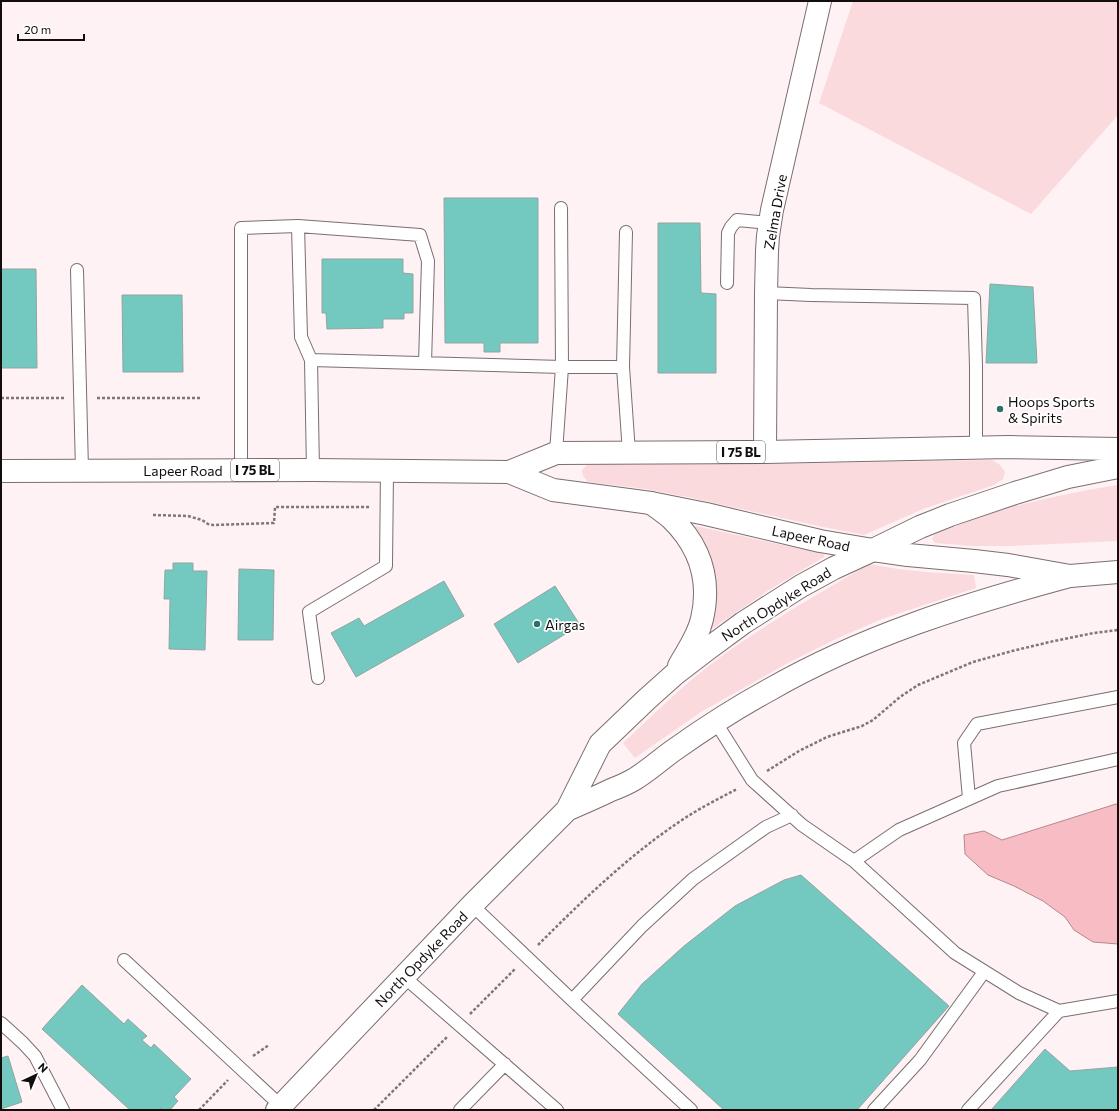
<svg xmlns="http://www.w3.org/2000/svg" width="1119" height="1111" font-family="Commissioner,sans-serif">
<rect width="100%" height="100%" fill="#fef2f4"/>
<!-- green -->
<path fill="#fbdadd" d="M853,1H1118V115L1031,214L819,103Z
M992,460L1000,465L1005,472L1003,479L994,485L923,509L864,535L818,526L687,497L646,489L588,482L583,476L582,470L587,465L593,463L765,464Z
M1118,485V541L1013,546H971L935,543L932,539L934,535L940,532C955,527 970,520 986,515C1029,501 1073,492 1118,485Z
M696,526L824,554V557L769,590L710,630L708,629C710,619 715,609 716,599C718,573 708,550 695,528Z
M869,564L898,569L926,572L974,575L976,588L882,619L838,638L786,664L701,712L635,758L623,743C654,714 685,683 719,658C767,623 818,594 869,564Z"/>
<!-- water -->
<path fill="#f8bdc4" stroke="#b3888d" d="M1116,804L1118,805V944L1093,942L1074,930L1065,917L1043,901L1014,886L988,875L965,854L964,835L984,831L1002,840Z"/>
<!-- building -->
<path fill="#73c9bf" stroke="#96a3a1" d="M444,198H538V343H500V352H484V343H445Z
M658,223H700L701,293L716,294V373H658Z
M322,259H403V273L413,274V313H404V319H383V328L327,329L326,313H322Z
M1,269H36L37,368H1Z
M990,284L1033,287L1037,363H986Z
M122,295H182L183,372H123Z
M173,563H193V571H207L205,650L169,649L170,599H164L165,570H173Z
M239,569L274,570L273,640H238Z
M444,581L464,616L356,677L331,633L359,618L364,626Z
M555,586L580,625L518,663L494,624Z
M801,875L949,1006L857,1110H724L618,1014L642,984L684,946L735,906L784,880Z
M82,985L124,1024L128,1019L147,1036L142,1040L151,1048L154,1044L191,1079L174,1097L178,1101L170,1110H163L161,1108L159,1110H130L42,1029Z
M1045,1049L1070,1071L1118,1067V1110H991Z
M8,1056L22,1102L1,1109V1058Z"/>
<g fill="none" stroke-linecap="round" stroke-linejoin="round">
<!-- lane casing -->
<g stroke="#7a6e6f" stroke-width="14">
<path id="lane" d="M298,226L420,235L428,261L425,363
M77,270L82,470
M727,283L728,233L731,227L737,220L770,223
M766,293L811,295L974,298L976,367V448
M311,360L562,367H623L629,453
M623,367L626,232
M556,453L562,367L561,208
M241,470V228L298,226L301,337L311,360L313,470
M318,678L309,612L386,566L387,471
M715,721L752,780L802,825L854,861L899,830L998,786L1118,759
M969,798L964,743L977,724L1118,697
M854,861L955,953L1019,993L1059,1011
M472,905L572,1000L691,1110
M124,960L281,1106
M403,976L557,1110
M572,1000L642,926L693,879L766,827L792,815
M1,1023L23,1043L35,1056L63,1110
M460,1110L505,1064
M874,1110L920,1060L984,972
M968,1110L1059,1011L1118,1001"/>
</g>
<!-- street casing -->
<g stroke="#7a6e6f" stroke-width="24">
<path id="street" d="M765,452L766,293L767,251L768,236L772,210L820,1"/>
</g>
<!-- secondary casing -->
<g stroke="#7a6e6f" stroke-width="24">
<path id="secondary" d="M651,503C658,508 665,513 671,518C700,546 711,580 702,619C698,637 687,651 679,666
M567,810C582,803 597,797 611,790C619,787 626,784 633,780C647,772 661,759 674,750C705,728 736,708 769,690C863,636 966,604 1070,576
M277,1110L472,905L567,810L600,744L647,699L675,674L709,648L743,623L801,586L834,568L873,550L920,527L950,515L1015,493L1068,477L1118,467"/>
</g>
<!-- primary casing -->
<g stroke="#7a6e6f" stroke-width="24">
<path id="primary" d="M1,471L313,470L509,472L553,490L651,503L706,514L820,541L873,550L908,555L974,561L1008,565L1070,576L1118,572
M509,472L556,453L765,452L1009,447L1118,449"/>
</g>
<!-- path -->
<path stroke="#7e7677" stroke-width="2.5" stroke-dasharray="3 2" stroke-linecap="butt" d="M1,398H64
M97,398H201
M153,515L188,516L202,520L208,524L213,525L274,523L275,507H370
M767,771L799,751L827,737L862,726L873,720L900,697L918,685L973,662L1012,651L1054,641L1094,633L1118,630
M538,945C582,901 627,857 679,822C698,809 718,799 737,789
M470,1014L515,969
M253,1056L269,1045
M199,1110L228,1080
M374,1110L447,1037"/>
<!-- lane -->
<use href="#lane" stroke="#fff" stroke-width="12"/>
<!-- street -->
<use href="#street" stroke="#fff" stroke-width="22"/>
<!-- secondary -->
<use href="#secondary" stroke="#fff" stroke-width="22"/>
<!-- primary -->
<use href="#primary" stroke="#fff" stroke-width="22"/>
</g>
<!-- markers -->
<g fill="#2a726a" stroke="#fff" stroke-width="1.5">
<circle cx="1000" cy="409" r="4"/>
<circle cx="537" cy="624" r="4"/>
</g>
<g text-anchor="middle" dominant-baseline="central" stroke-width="3.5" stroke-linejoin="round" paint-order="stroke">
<!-- shield labels -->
<g fill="#fff" stroke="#595656" stroke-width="1">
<rect x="717" y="441" width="48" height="22" rx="3"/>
<rect x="231" y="459" width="48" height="22" rx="3"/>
</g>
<g font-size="13" font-weight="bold" fill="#120e0e">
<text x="741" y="452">I 75 BL</text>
<text x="255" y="470">I 75 BL</text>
</g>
<!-- street labels -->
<g font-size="14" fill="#120e0e" stroke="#fff">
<text transform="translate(775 212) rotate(-80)">Zelma Drive</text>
<text x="183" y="470">Lapeer Road</text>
<text transform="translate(811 538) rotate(12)">Lapeer Road</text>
<text transform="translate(776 604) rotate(-32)">North Opdyke Road</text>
<text transform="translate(421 959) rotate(-46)">North Opdyke Road</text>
</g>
<!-- poi labels -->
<g font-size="14" fill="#120e0e" stroke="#fff" text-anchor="start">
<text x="1008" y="401">Hoops Sports<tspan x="1008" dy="16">&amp; Spirits</tspan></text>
<text x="545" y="624">Airgas</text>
</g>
</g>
<!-- border -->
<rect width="1119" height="1111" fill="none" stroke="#120e0e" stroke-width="4"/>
<!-- north arrow -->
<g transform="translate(36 1075) rotate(44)" stroke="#ffffff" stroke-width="3" paint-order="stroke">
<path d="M0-3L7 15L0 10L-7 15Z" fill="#120e0e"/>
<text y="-6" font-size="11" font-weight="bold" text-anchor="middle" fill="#120e0e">N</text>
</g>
<!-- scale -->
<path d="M18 34v6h66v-6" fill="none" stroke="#120e0e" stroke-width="2"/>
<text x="24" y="34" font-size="12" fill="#120e0e" stroke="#ffffff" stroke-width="3" paint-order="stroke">20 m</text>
</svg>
